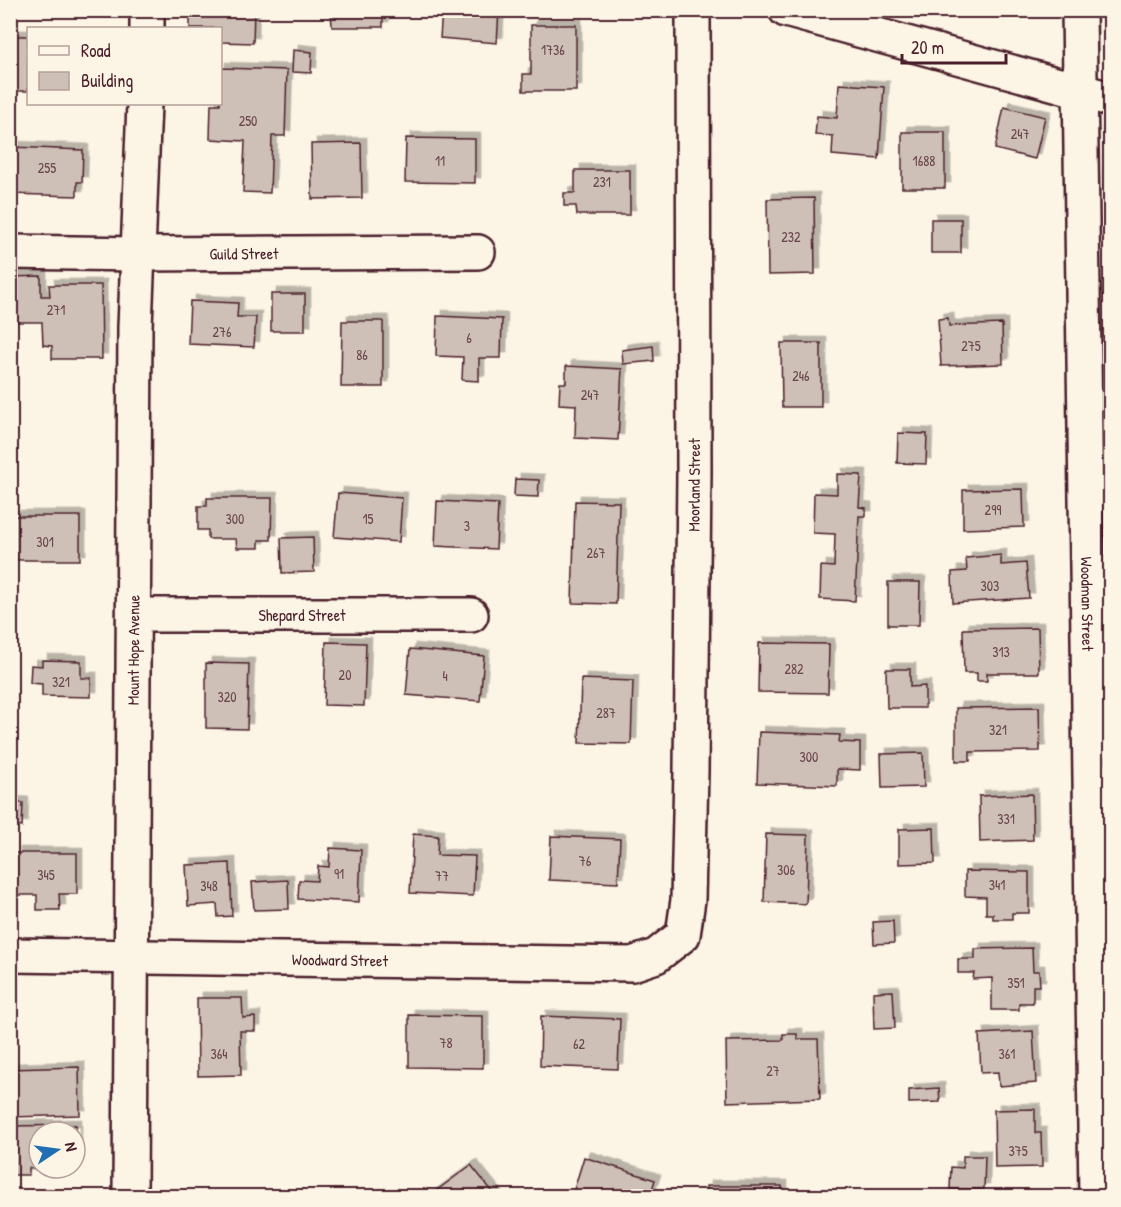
<svg xmlns="http://www.w3.org/2000/svg" width="1121" height="1207" font-family="'Patrick Hand',sans-serif">
<defs>
<filter id="shadow"><feDropShadow dx="5.5" dy="-5.5" stdDeviation="0" flood-color="#0004"/></filter>
</defs>
<rect width="100%" height="100%" fill="#fcf5e5"/>
<filter id="ink" filterUnits="userSpaceOnUse"><feTurbulence type="fractalNoise" baseFrequency=".0167" numOctaves="2"/><feDisplacementMap in="SourceGraphic" scale="12" xChannelSelector="R" yChannelSelector="G"/><feConvolveMatrix kernelMatrix="1 2 1 2 8 2 1 2 1" color-interpolation-filters="sRGB"/></filter>
<g filter="url(#ink)">
<!-- building -->
<path fill="#cfc0b7" stroke="#4a1f2b" stroke-width="1.5" filter="url(#shadow)" d="M190,10H254L253,43L220,42V28H190Z
M331,10H383V27H332Z
M442,10H499L497,43L440,38Z
M1105,10H1110V31H1106Z
M531,25H576V91H523V74H531Z
M10,36H28V91H10Z
M293,50L312,52L311,73L292,72Z
M220,68L287,70L285,136H272L270,193L243,192L245,141L210,139L211,104H220Z
M839,84L884,87L879,159L832,155L833,136L815,135L817,116L837,118Z
M1004,107L1045,117L1035,159L995,149Z
M902,132H945V188H902Z
M406,138L475,139V183L405,182Z
M361,143L362,198L312,199L311,144Z
M11,147L83,150L82,182H77V196L10,194Z
M575,170H630V215H577L576,206H564V193H575Z
M814,198L815,274L768,275L767,199Z
M931,219H961V253H931Z
M41,276V296H50L49,285H101L102,359H52V346L43,345L42,322H10V277Z
M271,294H305V331H271Z
M190,301L238,303L237,317H256L254,347L188,344Z
M437,316L502,319L501,358H479V381L462,380L463,357L436,356Z
M948,318L949,326L1002,324L1003,364L941,366L938,319Z
M342,321H383V387H341Z
M781,343H821V407H782Z
M653,346L654,361L623,364L622,350Z
M566,366L622,369L618,440L575,438L576,405L559,404L560,383H566Z
M898,433L927,434L926,464L897,463Z
M837,474L861,475L859,507L866,508V516H859L855,601L820,599L821,566L834,567L835,534L813,533L814,493L837,494Z
M515,479L539,480L538,497L514,496Z
M1023,489L1024,527L963,529V490Z
M338,493L402,498L399,542L334,537Z
M207,498H272L271,540H259V548H237L236,539H208V530H198V506H207Z
M437,501L498,504L496,549L435,546Z
M575,501L619,502L616,604L572,603Z
M12,516H80V560H10Z
M313,537L314,572L282,573L281,538Z
M1001,555V565L1026,563L1029,598L953,603L952,572L967,571L966,558Z
M888,582H920L919,625H888Z
M1038,628L1039,673H987V681H977V673H964L963,629Z
M326,642L366,643L364,706L324,705Z
M759,643L829,644L828,693L758,692Z
M410,649L484,656L480,701L406,695Z
M42,660L81,661V678H91V697L42,696V684L30,683L31,665L42,666Z
M206,663L249,664L247,729L206,728Z
M886,669H910V687L925,686V708H887Z
M581,679L633,681L631,744L579,743Z
M1039,707L1040,751L970,752V761H956V708Z
M759,732L840,735L839,742L860,743V770L837,769V786L757,783Z
M923,753L924,787L882,788L881,754Z
M1032,794L1033,840L980,842L979,796Z
M10,802L23,803L22,827L10,826Z
M934,828L935,863L899,864V829Z
M413,834L438,836L437,855L475,856L473,896L410,893Z
M766,834L808,835L806,904L764,902Z
M551,836L620,839L618,883L549,880Z
M330,848L361,850L359,902L298,899L299,880L317,881L318,866L329,867Z
M15,853H77V894H59L60,910H37V895H15Z
M230,863L232,916L218,917L217,904L188,906L186,865Z
M965,871L1029,872V913H1012V919H993V914H986V897L965,896Z
M288,880L289,909L254,910L252,882Z
M893,921L894,943L874,944L873,922Z
M1032,948L1033,971H1039L1040,986H1033V1003H1019V1010H992V978L973,979L974,973H958V959H975V949Z
M893,991L895,1028L874,1029L873,992Z
M197,998H242L243,1018L255,1017V1031H240L241,1075L198,1076Z
M409,1015L483,1016V1068L409,1067Z
M541,1016L620,1019L618,1069L540,1066Z
M1033,1031L1036,1083L999,1086L998,1072L981,1073L979,1034Z
M783,1034H797V1039H818L820,1099L727,1102L726,1041L783,1040Z
M79,1067L80,1115L12,1117L10,1069Z
M939,1088L940,1102L909,1103V1090Z
M1035,1109V1133H1041L1042,1167L995,1168L994,1110Z
M76,1125V1168L75,1132H39V1168H29V1175H10V1126Z
M963,1156H985L984,1189H950L951,1167L963,1168Z
M584,1157L655,1180L650,1196H572Z
M471,1165L496,1196H429Z
M706,1186H782V1196H706Z"/>
<g fill="none" stroke-linecap="round" stroke-linejoin="round">
<!-- minor casing -->
<g stroke="#4a1f2b" stroke-width="38">
<g id="minor">
<path id="s1" d="M1079,10L1096,1196"/>
<path id="s2" d="M10,252L138,254L478,252"/>
<path id="s3" d="M134,615H471"/>
<path id="s4" d="M10,955L632,964L656,956L683,935L688,900L691,772L694,472L693,10"/>
</g>
</g>
<!-- major casing -->
<g stroke="#4a1f2b" stroke-width="38">
<g id="major">
<path d="M786,10L1110,99"/>
<path d="M147,28V10"/>
<path id="s5" d="M130,1196L135,327L144,104"/>
</g>
</g>
<!-- minor -->
<use href="#minor" stroke="#fcf5e5" stroke-width="33"/>
<!-- major -->
<use href="#major" stroke="#fcf5e5" stroke-width="33"/>
</g>
</g>
<g text-anchor="middle" dominant-baseline="central" stroke-width="5" stroke-linejoin="round" paint-order="stroke">
<!-- number labels -->
<g font-size="14" fill="#6b474e">
<text x="553" y="49">1736</text>
<text x="248" y="120">250</text>
<text x="1020" y="133">247</text>
<text x="440" y="160">11</text>
<text x="924" y="160">1688</text>
<text x="47" y="167">255</text>
<text x="602" y="181">231</text>
<text x="791" y="236">232</text>
<text x="56" y="309">271</text>
<text x="222" y="331">276</text>
<text x="469" y="337">6</text>
<text x="971" y="345">275</text>
<text x="362" y="354">86</text>
<text x="801" y="375">246</text>
<text x="590" y="394">247</text>
<text x="993" y="509">299</text>
<text x="235" y="518">300</text>
<text x="368" y="518">15</text>
<text x="467" y="525">3</text>
<text x="45" y="541">301</text>
<text x="596" y="552">267</text>
<text x="990" y="585">303</text>
<text x="1001" y="651">313</text>
<text x="794" y="668">282</text>
<text x="345" y="674">20</text>
<text x="445" y="675">4</text>
<text x="61" y="681">321</text>
<text x="227" y="696">320</text>
<text x="606" y="712">287</text>
<text x="998" y="729">321</text>
<text x="809" y="756">300</text>
<text x="1006" y="818">331</text>
<text x="585" y="860">76</text>
<text x="786" y="869">306</text>
<text x="339" y="873">91</text>
<text x="46" y="874">345</text>
<text x="442" y="875">77</text>
<text x="997" y="884">341</text>
<text x="209" y="885">348</text>
<text x="1016" y="982">351</text>
<text x="446" y="1042">78</text>
<text x="579" y="1043">62</text>
<text x="219" y="1053">364</text>
<text x="1007" y="1053">361</text>
<text x="773" y="1070">27</text>
<text x="1018" y="1150">375</text>
</g>
<!-- street labels -->
<g font-size="16" fill="#4a1f2b" stroke="#fcf5e5">
<text stroke="none"><textPath href="#s2" startOffset="234">Guild Street</textPath></text>
<text stroke="none"><textPath href="#s4" startOffset="1132">Moorland Street</textPath></text>
<text stroke="none"><textPath href="#s1" startOffset="594">Woodman Street</textPath></text>
<text stroke="none"><textPath href="#s3" startOffset="168">Shepard Street</textPath></text>
<text stroke="none"><textPath href="#s5" startOffset="546">Mount Hope Avenue</textPath></text>
<text stroke="none"><textPath href="#s4" startOffset="330">Woodward Street</textPath></text>
</g>
</g>
<!-- margin -->
<rect width="1121" height="1207" fill="none" stroke="#fcf5e5" stroke-width="36"/>
<rect x="18" y="18" width="1085" height="1171" fill="none" stroke="#4a1f2b" stroke-width="2" filter="url(#ink)"/>
<!-- legend -->
<rect x="27" y="27" width="195" height="78" fill="#fcf5e5" stroke="#b59f9b" stroke-width="1.5"/>
<rect x="39" y="46" width="30" height="9" fill="#fcf5e5" stroke="#b59f9b" stroke-width="1.5"/>
<text x="81" y="57" font-size="18" fill="#4a1f2b">Road</text>
<rect x="39" y="72" width="30" height="18" fill="#cfc0b7" stroke="#b59f9b" stroke-width="1.5"/>
<text x="81" y="87" font-size="18" fill="#4a1f2b">Building</text>
<!-- north arrow -->
<g transform="translate(57 1150) rotate(77)"><circle r="28" fill="#fcf5e5" stroke="#b59f9b" stroke-width="1.5"/>
<path d="M0-4.5L10 22L0 15L-10 22Z" fill="#1f6fb2"/>
<text y="-9" font-size="16" font-weight="bold" text-anchor="middle" fill="#4a1f2b">N</text>
</g>
<!-- scale -->
<path d="M902 54v9h104v-9" fill="none" stroke="#4a1f2b" stroke-width="3"/>
<text x="911" y="54" font-size="18" fill="#4a1f2b" stroke="#fcf5e5" stroke-width="4.5" paint-order="stroke">20 m</text>
</svg>
